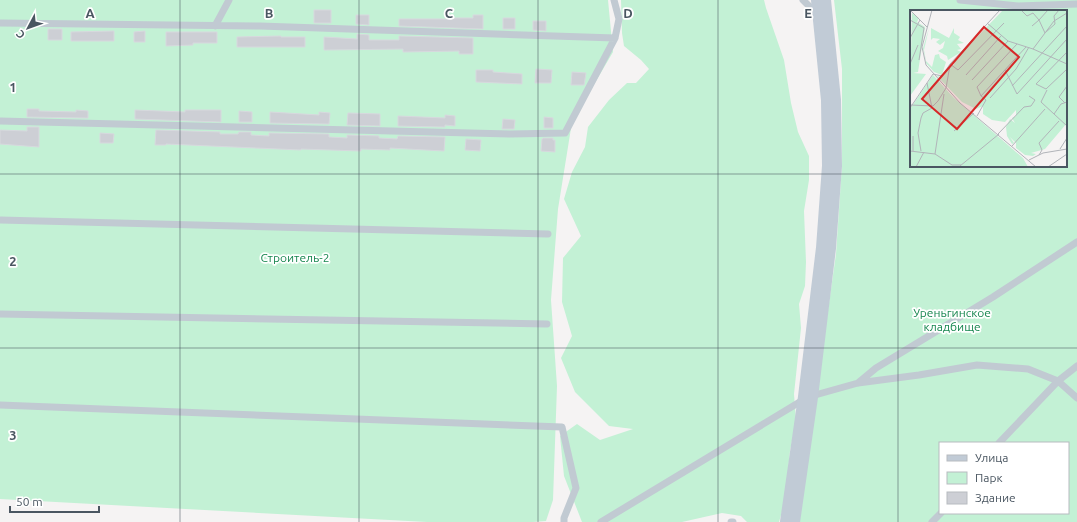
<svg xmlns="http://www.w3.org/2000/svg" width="1077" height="522" font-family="Ubuntu,sans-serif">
<rect width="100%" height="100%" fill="#f5f3f3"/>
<!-- green -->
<path fill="#c3f1d5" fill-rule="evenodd" d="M0,0H608L613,52L572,122L558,209L551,300L557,386L553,500L546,521L533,522H427L0,499Z
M621,0H764L766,8L784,60L791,103L798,132L809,156V180L804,211L806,262L805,286L799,304L801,328L794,394L796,420L790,451L785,501L779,522H747L741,516L722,513L682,522H582L564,476L560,436L577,424L600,440L633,429L609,426L575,392L561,358L572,336L562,302L563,258L581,236L564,199L572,172L585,147L588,127L609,100L627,83H636L649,69L641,60L624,46L622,33Z
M834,0H1077V522H798L836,254L842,165V69ZM911,11H1066V166H911ZM940,443H1068V513H940Z"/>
<!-- building -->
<path fill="#cdcfd5" stroke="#d7d9de" d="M314,10H331V23H314Z
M356,15H369V25L356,24Z
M473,15H483V29L399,26V19H451V18H473Z
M503,18H515V29H503Z
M533,21H546V31L533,30Z
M48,29H62V40H48Z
M114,31V41H71V32Z
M145,31V42H134V32Z
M166,32H217V43H193V45L166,46Z
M357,34L369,35V40H399V36L473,38V54H459V51L403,52V49L324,50V37L357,39Z
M281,36V37H305V47H237V37Z
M536,69L552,70L551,83H535Z
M476,70H493V72L522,74V84L476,82Z
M572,72L586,73L584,85H571Z
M27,109H39V111L76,112V110L88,111V118L27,117Z
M135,110L185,112V110H221V122L135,119Z
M239,111L252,112V122H239Z
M270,112L319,115V112L330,113L329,124L270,123Z
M348,113L380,114V126L347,125Z
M445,115L455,116V126L445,125V127L398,126V116L445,118Z
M544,117L553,118V128H544Z
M503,119L515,120L514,129H502Z
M27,127H39V147L0,144V130L27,131Z
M156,130L220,132V134H238L239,132H251V135L269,136V133L329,134V137L347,138V135L379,136V138L397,139L398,136L445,137L444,151L390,148V150L361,149V151L301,149V150L166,144V145H155Z
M100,133L114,134L113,143H100Z
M543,138H553V140H555V152L541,151L542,139Z
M466,139L481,140L480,151L465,150Z"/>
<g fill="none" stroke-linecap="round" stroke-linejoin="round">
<!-- service -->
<path stroke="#c1cad2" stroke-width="7" d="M803,0L818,15
M960,0L1018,6L1077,4
M0,23L260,26L615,38L619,19L614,0
M215,26L229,0
M0,121L510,134L565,133L615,38
M0,220L548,234
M0,314L547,324
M858,383L876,368L993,297L1077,242
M0,405L562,427L576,488L564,518V522
M999,443L1058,381L1077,366
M601,522L808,397L858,383L919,375L977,365L1028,369L1058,381L1077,398
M731,522H733
M932,522L941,513"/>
<!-- secondary -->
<path stroke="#c1cbd6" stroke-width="20" d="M790,522L808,397L826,248L832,166L831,100L821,0"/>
</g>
<!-- grid -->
<path fill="none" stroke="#4a5661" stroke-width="1" stroke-opacity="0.55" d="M180,0V522M359,0V522M538,0V522M718,0V522M898,0V522M0,174H1077M0,348H1077"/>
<g text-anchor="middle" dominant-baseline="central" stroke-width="3.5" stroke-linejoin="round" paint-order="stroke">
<!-- park labels -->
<g font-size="12" fill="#17864f" stroke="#fff">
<text x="295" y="257">Строитель-2</text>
<text x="952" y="312">Уреньгинское<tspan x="952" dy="14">кладбище</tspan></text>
</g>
</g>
<!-- overview -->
<g transform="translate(910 10)">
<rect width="157" height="157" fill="#f5f3f3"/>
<path d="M93,0H157V113L135,139L121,143L126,144L123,146L115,145L106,138V133L100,127L104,133L102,134L97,126L96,117L100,109L105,113L102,108L106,106V100L95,112L82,110L73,104V96L66,99L52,92L26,65L30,67L39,56L44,55L45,50ZM2,3L9,8L7,12L15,17L8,62L3,63L16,64L0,86ZM19,18L14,40L16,51L22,57L25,45L29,44L30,48L36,52L32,65L24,62L16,53L13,38ZM21,18L39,28L44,18V23L50,27L48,30L54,33L47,34L51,39L47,40L51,42L38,50L37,46L28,41L33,38L35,31L30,35L26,32L30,29L23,28L21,30ZM23,65L44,88L113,148L118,157H0V99Z" fill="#c3f1d5"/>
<path fill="none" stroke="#b1b4b9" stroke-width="1" d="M0,0L10,10M22,0L12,37L16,55L50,93L126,157M111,0L117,6L123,3L129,10L122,16M0,10L14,18L9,50M77,13L98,31L123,39L157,54M136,22L145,14L144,6L149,0M135,23L129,10L138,0M0,28L10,10L17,17M123,39L144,11L157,3M0,54L8,35M40,54L48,60L94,13M95,60L107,84L157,29M156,60L136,79L126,74L157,42M56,65L91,26M62,70L98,31M102,76L157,16M137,80L131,92L144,104M71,86L67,77L107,34M80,88L106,59L119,37M157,92L151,94L144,104L157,116M155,93L149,87L157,76M1,95L23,96L28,91L36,78L40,55M0,98L23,64L32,66L40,54L90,0M67,106L76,90L71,86L116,37M44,121L64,103M88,124L114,97L121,96L125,90L119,86M3,126V141M102,136L135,99M150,139L157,128M0,141L25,144L42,155H51M11,141L8,123L11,108L13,103L22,98L17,73M25,144L34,84M129,145L132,140L129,133L149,111M119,150L133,143L157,139M50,156L89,124M6,157L14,142M138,157L157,144"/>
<path fill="#d62828" fill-opacity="0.15" stroke="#d62828" stroke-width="2" d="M74,17L109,47L47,119L12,89Z"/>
<rect width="157" height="157" fill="none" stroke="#4a5661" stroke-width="2"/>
</g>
<g font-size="13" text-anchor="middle" font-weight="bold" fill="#4a5661" stroke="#fff" stroke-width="3.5" stroke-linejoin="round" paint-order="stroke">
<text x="90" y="18">A</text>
<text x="269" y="18">B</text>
<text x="449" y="18">C</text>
<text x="628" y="18">D</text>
<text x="808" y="18">E</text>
<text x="13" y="92">1</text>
<text x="13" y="266">2</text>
<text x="13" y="440">3</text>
</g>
<!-- legend -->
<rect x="939" y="442" width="130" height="72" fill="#ffffff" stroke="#b7bbc0"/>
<rect x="947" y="455" width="20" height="6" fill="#c1cbd6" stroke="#b7bbc0"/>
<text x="975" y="462" font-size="12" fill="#4a5661">Улица</text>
<rect x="947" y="472" width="20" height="12" fill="#c3f1d5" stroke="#b7bbc0"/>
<text x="975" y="482" font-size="12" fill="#4a5661">Парк</text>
<rect x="947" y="492" width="20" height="12" fill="#cdcfd5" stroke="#b7bbc0"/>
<text x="975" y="502" font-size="12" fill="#4a5661">Здание</text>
<!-- north arrow -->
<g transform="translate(28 28) rotate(229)" stroke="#ffffff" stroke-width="3" paint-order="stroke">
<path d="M0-3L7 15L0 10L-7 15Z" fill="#4a5661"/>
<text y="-6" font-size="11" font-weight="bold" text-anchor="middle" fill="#4a5661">С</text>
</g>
<!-- scale -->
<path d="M10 506v6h89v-6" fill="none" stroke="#4a5661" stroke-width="2"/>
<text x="16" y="506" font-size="12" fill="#4a5661" stroke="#ffffff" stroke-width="3" paint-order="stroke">50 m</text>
</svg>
